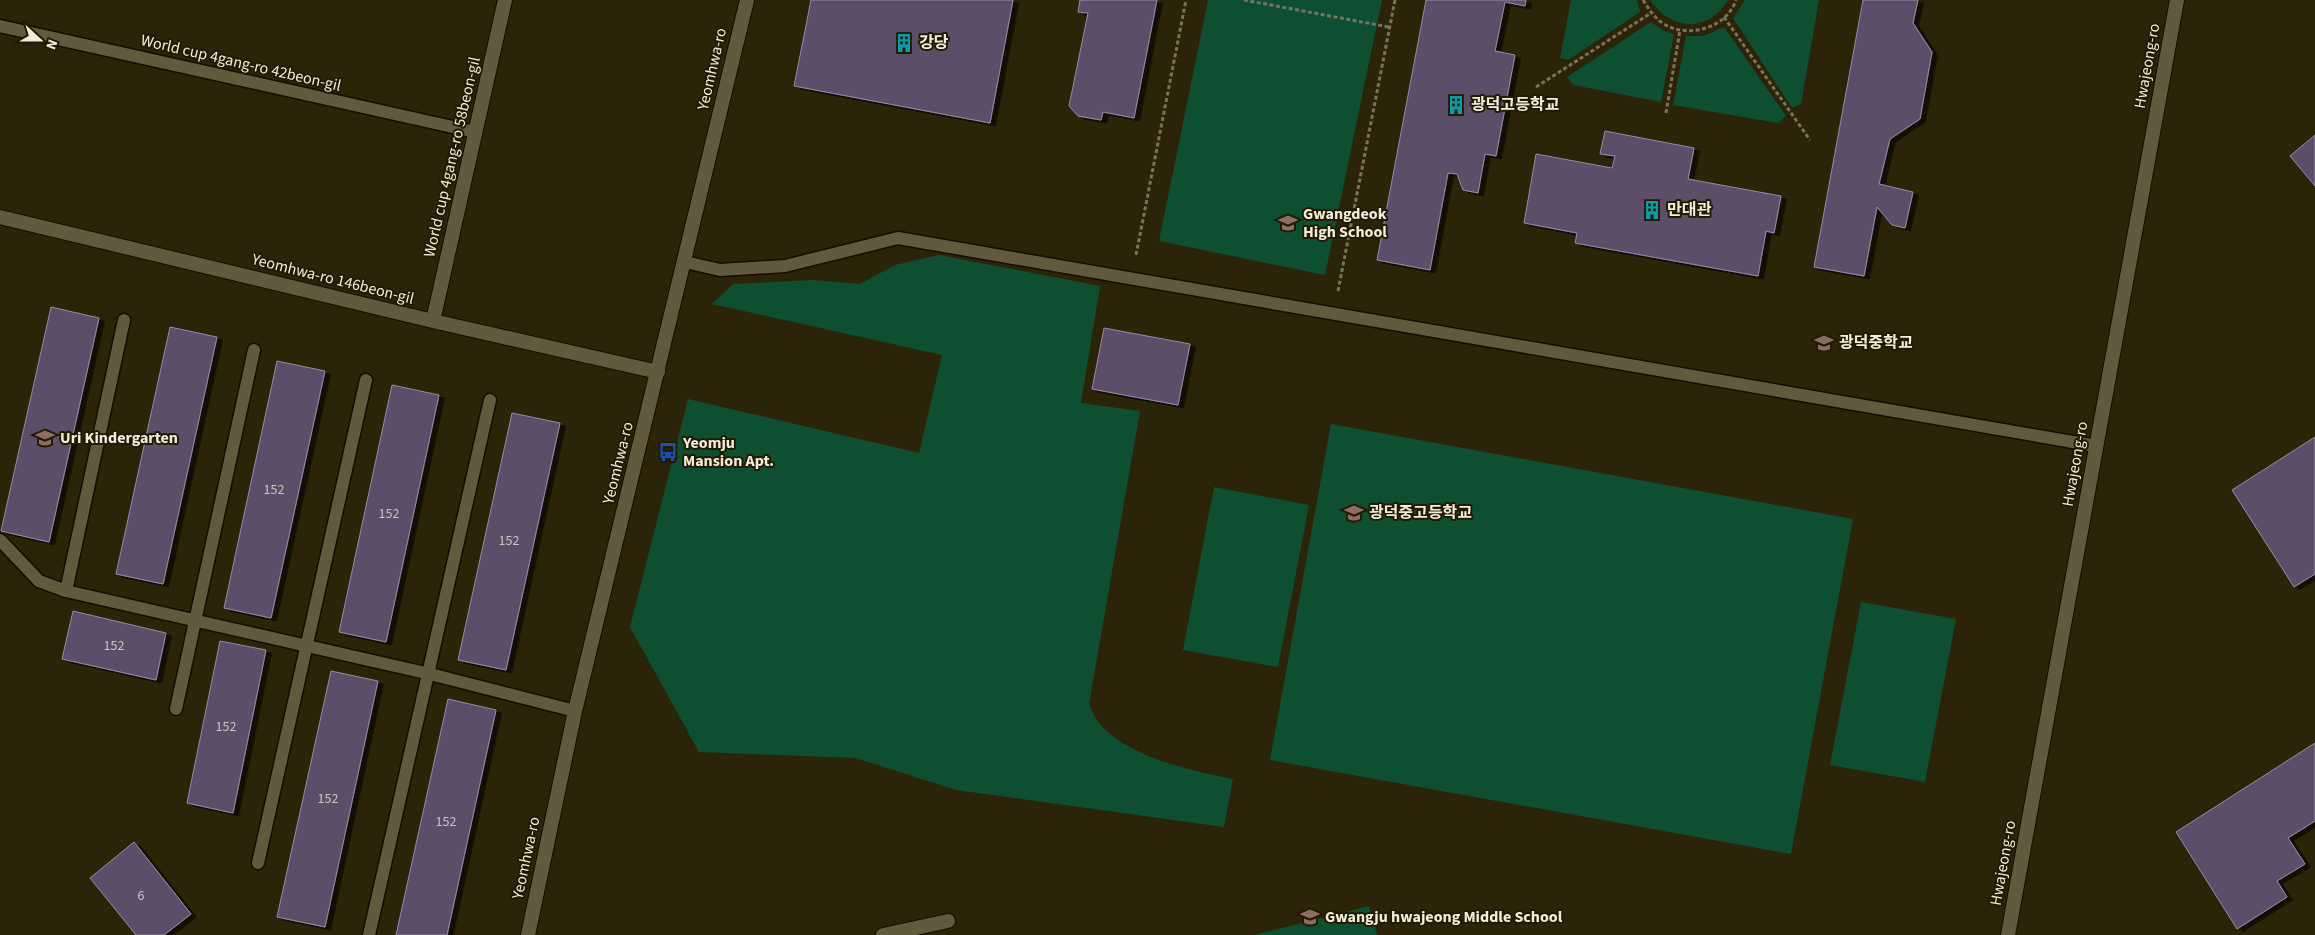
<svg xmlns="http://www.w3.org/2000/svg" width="2315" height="935" font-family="'Source Sans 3','Noto Sans KR',sans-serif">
<defs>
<filter id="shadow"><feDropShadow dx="5.5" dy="3" stdDeviation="0" flood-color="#0009"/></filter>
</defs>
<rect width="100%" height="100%" fill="#2c2408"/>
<!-- green -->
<path fill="#0e4f32" d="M1208,0H1382L1325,275L1159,241Z
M1571,0H1637L1640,12L1568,60L1560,58Z
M1650,0H1728C1708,34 1670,30 1650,0Z
M1745,0H1819L1801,104L1792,108L1733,18Z
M1651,22L1664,31L1674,34L1661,102L1573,85L1567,77Z
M1724,27L1786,116L1778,123L1673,105L1686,36H1703Z
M939,255L1100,286L1081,403L1140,411L1089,704C1092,710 1095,719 1100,724C1126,756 1194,772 1233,779L1224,827L956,790L856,758L699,752L630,627L688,399L919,453L942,355L712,304L733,284L812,280L860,284L895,265Z
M1331,424L1853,519L1791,854L1270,760Z
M1214,487L1309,505L1278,667L1183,650Z
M1861,602L1956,619L1925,782L1830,765Z
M1369,906L1377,935H1254Z"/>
<!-- building -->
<path fill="#5c4e68" stroke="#988aa5" filter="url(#shadow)" d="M811,0H1013L990,123L794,86Z
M1080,0H1157L1134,118L1103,112L1101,120L1078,116L1069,106L1088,13L1078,12Z
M1426,0H1526L1525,6L1505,2L1495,51L1515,55L1496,156L1485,154L1478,193L1463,190L1457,174L1448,173L1430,270L1377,260Z
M1863,0H1918L1913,23L1932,52L1920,119L1890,139L1879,184L1913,192L1905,228L1892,225L1877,207L1864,276L1814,267Z
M1605,131L1694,148L1688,179L1781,196L1774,233L1766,231L1758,276L1575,243L1577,233L1524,223L1536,154L1612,168L1615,156L1600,154Z
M2315,135V186L2290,156Z
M51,307L99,318L49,542L1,531Z
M170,327L217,337L163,584L116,574Z
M1104,328L1190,344L1178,405L1092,389Z
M277,361L325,371L271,618L224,608Z
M392,385L439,395L386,642L339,632Z
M512,413L560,423L506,670L458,660Z
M2315,437V574L2294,587L2232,490Z
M73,611L166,633L156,680L62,659Z
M220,641L266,650L233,813L187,803Z
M331,671L378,681L325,927L277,917Z
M448,699L496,710L447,935H396Z
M2315,743V821L2288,838L2305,864L2277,881L2287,897L2237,929L2176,832Z
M134,842L191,914L164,935H136L90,878Z"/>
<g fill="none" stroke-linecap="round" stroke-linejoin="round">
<!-- service casing -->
<g stroke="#140d00" stroke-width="15">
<path id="service" d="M0,26L475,132
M685,262L720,270L785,266L898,238L2096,446
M0,540L39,581L66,591L430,674L575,711
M66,591L124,320
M176,709L254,350
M258,863L366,380
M369,935L490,400"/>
</g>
<!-- minor casing -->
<g stroke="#140d00" stroke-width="16">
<path id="minor" d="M0,217L433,321L658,372
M433,321L505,0
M883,935L948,921"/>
</g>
<!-- tertiary casing -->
<g stroke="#140d00" stroke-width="16">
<path id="tertiary" d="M528,935L575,711L747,0
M2008,935L2177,0"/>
</g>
<!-- path -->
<path stroke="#79725b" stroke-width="3" stroke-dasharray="4 2.5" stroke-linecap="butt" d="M1244,0L1389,27
M1643,0C1649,9 1654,18 1664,24C1688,39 1727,28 1736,0
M1724,17L1810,140
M1536,87L1651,13
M1666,113L1680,30
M1136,255L1186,0
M1338,291L1395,0"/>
<!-- service -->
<use href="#service" stroke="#635a3e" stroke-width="12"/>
<!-- minor -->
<use href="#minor" stroke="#635a3e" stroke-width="14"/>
<!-- tertiary -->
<use href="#tertiary" stroke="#635a3e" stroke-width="14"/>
</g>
<!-- icons -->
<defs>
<g id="building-bare" transform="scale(1.5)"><path d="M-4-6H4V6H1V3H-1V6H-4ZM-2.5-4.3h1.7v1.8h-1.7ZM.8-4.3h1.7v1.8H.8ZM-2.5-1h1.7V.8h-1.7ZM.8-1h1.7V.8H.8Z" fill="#0f9aa8" stroke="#221a01" stroke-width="2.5" paint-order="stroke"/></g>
<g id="school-bare" transform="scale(1.5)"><path d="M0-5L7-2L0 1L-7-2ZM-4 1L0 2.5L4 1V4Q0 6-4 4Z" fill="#8d6e63" stroke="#221a01" stroke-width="2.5" paint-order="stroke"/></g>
<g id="bus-bare" transform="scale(1.5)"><path d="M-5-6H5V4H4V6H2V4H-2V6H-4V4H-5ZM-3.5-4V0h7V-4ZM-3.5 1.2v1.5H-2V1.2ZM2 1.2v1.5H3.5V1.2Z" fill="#1a4fb4" stroke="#221a01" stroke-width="2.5" paint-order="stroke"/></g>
</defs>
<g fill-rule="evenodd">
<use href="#building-bare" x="904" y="43"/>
<use href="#building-bare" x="1456" y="105"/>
<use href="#building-bare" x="1652" y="210"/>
<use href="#school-bare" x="1288" y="223"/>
<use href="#school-bare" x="1824" y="343"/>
<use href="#school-bare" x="45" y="438"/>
<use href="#bus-bare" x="668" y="452"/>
<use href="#school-bare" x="1354" y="513"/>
<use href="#school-bare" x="1310" y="917"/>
</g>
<g text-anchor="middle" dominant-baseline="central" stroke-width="4" stroke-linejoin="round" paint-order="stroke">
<!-- number labels -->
<g font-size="14" fill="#ccc4bf">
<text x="274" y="490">152</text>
<text x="389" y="514">152</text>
<text x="509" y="541">152</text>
<text x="114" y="646">152</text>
<text x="226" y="727">152</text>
<text x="328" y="799">152</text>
<text x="446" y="822">152</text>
<text x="141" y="896">6</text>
</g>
<!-- poi labels -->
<g font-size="16" font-weight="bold" fill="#f1ecdc" stroke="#221a01" text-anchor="start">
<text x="919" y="43">강당</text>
<text x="1471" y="105">광덕고등학교</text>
<text x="1667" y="210">만대관</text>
<text x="1303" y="214">Gwangdeok<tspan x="1303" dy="18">High School</tspan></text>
<text x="1839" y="343">광덕중학교</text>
<text x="60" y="438">Uri Kindergarten</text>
<text x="683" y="443">Yeomju<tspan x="683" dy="18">Mansion Apt.</tspan></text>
<text x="1369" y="513">광덕중고등학교</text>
<text x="1325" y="917">Gwangju hwajeong Middle School</text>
</g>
<!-- street labels -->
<g font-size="16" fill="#f1ecdc" stroke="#221a01">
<text transform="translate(241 63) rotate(13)">World cup 4gang-ro 42beon-gil</text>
<text transform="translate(2147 66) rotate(-80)">Hwajeong-ro</text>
<text transform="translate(712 69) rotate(-77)">Yeomhwa-ro</text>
<text transform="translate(452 157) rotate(-77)">World cup 4gang-ro 58beon-gil</text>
<text transform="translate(333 279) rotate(14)">Yeomhwa-ro 146beon-gil</text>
<text transform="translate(618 463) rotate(-76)">Yeomhwa-ro</text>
<text transform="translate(2075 464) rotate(-80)">Hwajeong-ro</text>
<text transform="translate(526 858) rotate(-78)">Yeomhwa-ro</text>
<text transform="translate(2003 863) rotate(-80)">Hwajeong-ro</text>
</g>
</g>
<!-- north arrow -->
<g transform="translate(40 40) rotate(111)" stroke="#221a01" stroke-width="4" paint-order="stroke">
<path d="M0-4L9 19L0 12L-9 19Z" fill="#f1ecdc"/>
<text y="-8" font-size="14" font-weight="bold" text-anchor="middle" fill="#f1ecdc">N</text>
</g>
</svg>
